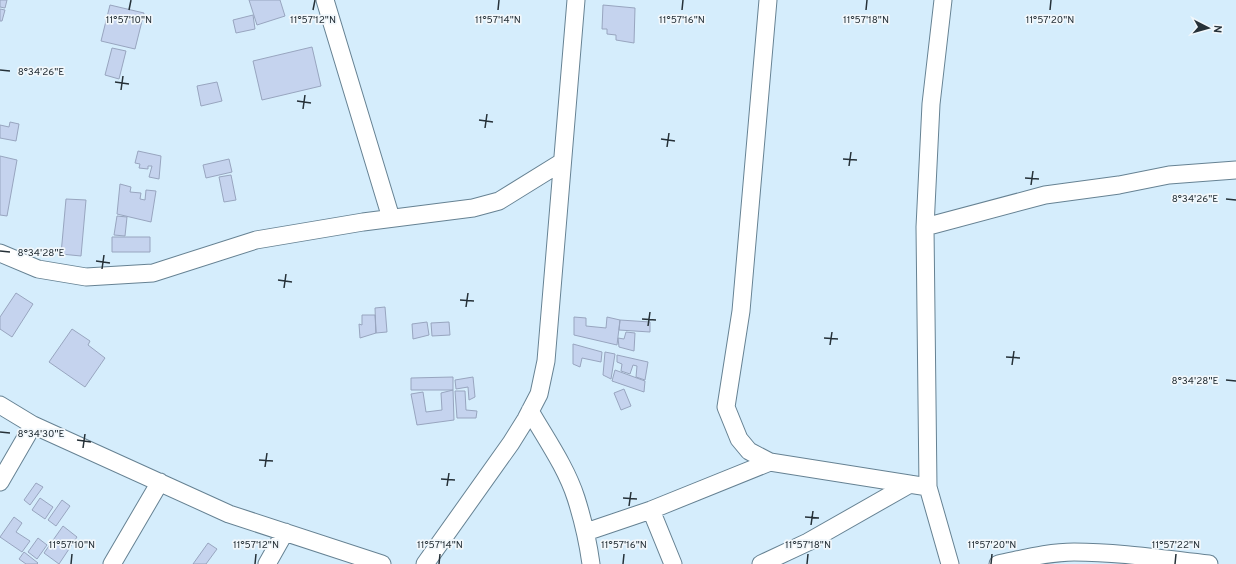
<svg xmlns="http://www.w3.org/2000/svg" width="1236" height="564" font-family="Overpass,sans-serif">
<rect width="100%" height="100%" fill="#d5edfc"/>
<!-- building -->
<path fill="#c5d3ee" stroke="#98a5bf" d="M0,0H7L5,8L0,7Z
M249,0H280L285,16L257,25Z
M110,5L144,13L135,49L101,41Z
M603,5L635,8L634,43L616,40V35L607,34V29H602Z
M0,9L5,10L2,21H0Z
M253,15L255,29L236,33L233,20Z
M312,47L321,86L262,100L253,61Z
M112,48L126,51L119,79L105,75Z
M217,82L222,101L201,106L197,86Z
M10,122L19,124L16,141L0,138V125L9,127Z
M138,151L161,156L159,179L149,177L152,166H148V169L139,168L140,164L135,163Z
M0,156L17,160L7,216L0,215Z
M229,159L232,172L206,178L203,165Z
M231,175L236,200L224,202L219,177Z
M120,184L131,187L130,192L141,193L140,199L145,200L146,190L156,191L151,222L117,214Z
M66,199L86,200L81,256L61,254Z
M117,216L127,217L125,236L114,235Z
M112,237H150V252H112Z
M16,293L33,304L12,337L0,329V317Z
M385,307L387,332L376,333L375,308Z
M362,315H375L376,333L360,338L359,324L362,325Z
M574,317L586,318V326L606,328L607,317L620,320L617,345L574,335Z
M620,320L650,322V332L619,330Z
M427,322L429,335L413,339L412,324Z
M449,322L450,335L432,336L431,323Z
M72,329L90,341L88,345L105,358L85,387L49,362Z
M626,332L635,333L634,351L619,347L618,338L624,339Z
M573,344L602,352L601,362L582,358L580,367L573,364Z
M605,352L615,354L611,379L603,375Z
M617,355L648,362L645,380L636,377L637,366L633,365L630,374L621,371L622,364L617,362Z
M615,370L645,381L644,392L612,381Z
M453,377V390H411V378Z
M473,377L475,397L469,400L468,387L456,389L455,380Z
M624,389L631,406L621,410L614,393Z
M453,390L454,420L417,425L411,394L423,392L426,412L442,410L441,393Z
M455,391H465L466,410L477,411L476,418H457Z
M36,483L43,487L30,505L24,500Z
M40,498L53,507L45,519L32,510Z
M62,500L70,506L56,526L48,520Z
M14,517L22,523L16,532L30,541L22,552L0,537Z
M63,526L77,537L59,564L44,553Z
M38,538L47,545L37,559L28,552Z
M208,543L217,549L206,564H193Z
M24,552L38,563L37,564H26L19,559Z"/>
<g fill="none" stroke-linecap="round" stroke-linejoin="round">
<!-- street casing -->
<g stroke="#668293" stroke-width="19">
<path id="street" d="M325,0L391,218
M768,0L741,311L726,407L739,439L749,451L770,462L928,487L950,564
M925,227L1045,195L1119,185L1169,175L1236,170
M0,253L38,269L86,277L153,273L256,240L363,222L473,208L499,201L562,162
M0,405L33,425L229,514L382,564
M530,411C546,439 566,467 576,498C583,520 588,542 591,564
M0,482L33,425
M928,487L925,227L931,104L943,0
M651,510L673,564
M586,532L651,510L770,462
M112,564L160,482
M267,564L285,532
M425,564L511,443L526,419L539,394L546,361L576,0
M761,564L808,542L910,484
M998,564C1023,559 1048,552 1074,552C1119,552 1164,559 1209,564"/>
</g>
<!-- street -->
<use href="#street" stroke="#fff" stroke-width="17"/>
</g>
<!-- ticks -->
<path fill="none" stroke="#263138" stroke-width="1.5" d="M129,10L131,0M313,10L315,0M498,10L499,0M682,10L683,0M866,10L867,0M1050,10L1051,0M0,70L10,71M115,82L129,84M121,90L123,76M297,101L311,103M303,109L305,95M479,120L493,122M485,128L487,114M661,139L675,141M667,147L669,133M843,159L857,160M849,166L851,152M1025,178L1039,179M1031,185L1033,171M1226,199L1236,200M0,251L10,252M96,261L110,263M102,269L104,255M278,280L292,282M284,288L286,274M460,300L474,301M466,307L468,293M642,319L656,320M648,326L650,312M824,338L838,339M830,345L832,332M1006,357L1020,358M1012,365L1014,351M1226,380L1236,381M0,432L10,433M77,440L91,442M83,448L85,434M259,460L273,461M265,467L267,453M441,479L455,480M447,486L449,473M623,498L637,499M629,506L631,492M805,517L819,518M811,525L813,511M71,564L72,554M255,564L256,554M439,564L440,554M623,564L624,554M807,564L808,554M991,564L992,554M1175,564L1176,554"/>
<g font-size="10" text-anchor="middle" fill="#263138" stroke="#f1f7fb" stroke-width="3.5" stroke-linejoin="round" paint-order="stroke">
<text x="129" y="23">11°57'10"N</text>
<text x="313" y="23">11°57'12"N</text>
<text x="498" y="23">11°57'14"N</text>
<text x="682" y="23">11°57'16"N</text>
<text x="866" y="23">11°57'18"N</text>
<text x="1050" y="23">11°57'20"N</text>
<text x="41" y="75">8°34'26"E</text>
<text x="1195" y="202">8°34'26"E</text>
<text x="41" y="256">8°34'28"E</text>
<text x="1195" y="384">8°34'28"E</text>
<text x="41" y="437">8°34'30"E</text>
<text x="72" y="548">11°57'10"N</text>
<text x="256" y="548">11°57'12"N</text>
<text x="440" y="548">11°57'14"N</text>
<text x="624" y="548">11°57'16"N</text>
<text x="808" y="548">11°57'18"N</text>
<text x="992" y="548">11°57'20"N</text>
<text x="1176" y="548">11°57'22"N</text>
</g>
<!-- north arrow -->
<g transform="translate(1208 28) rotate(96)" stroke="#f1f7fb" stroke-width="3" paint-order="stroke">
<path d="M0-3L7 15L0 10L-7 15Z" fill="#263138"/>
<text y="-6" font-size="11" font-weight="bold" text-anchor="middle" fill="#263138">N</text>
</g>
</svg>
